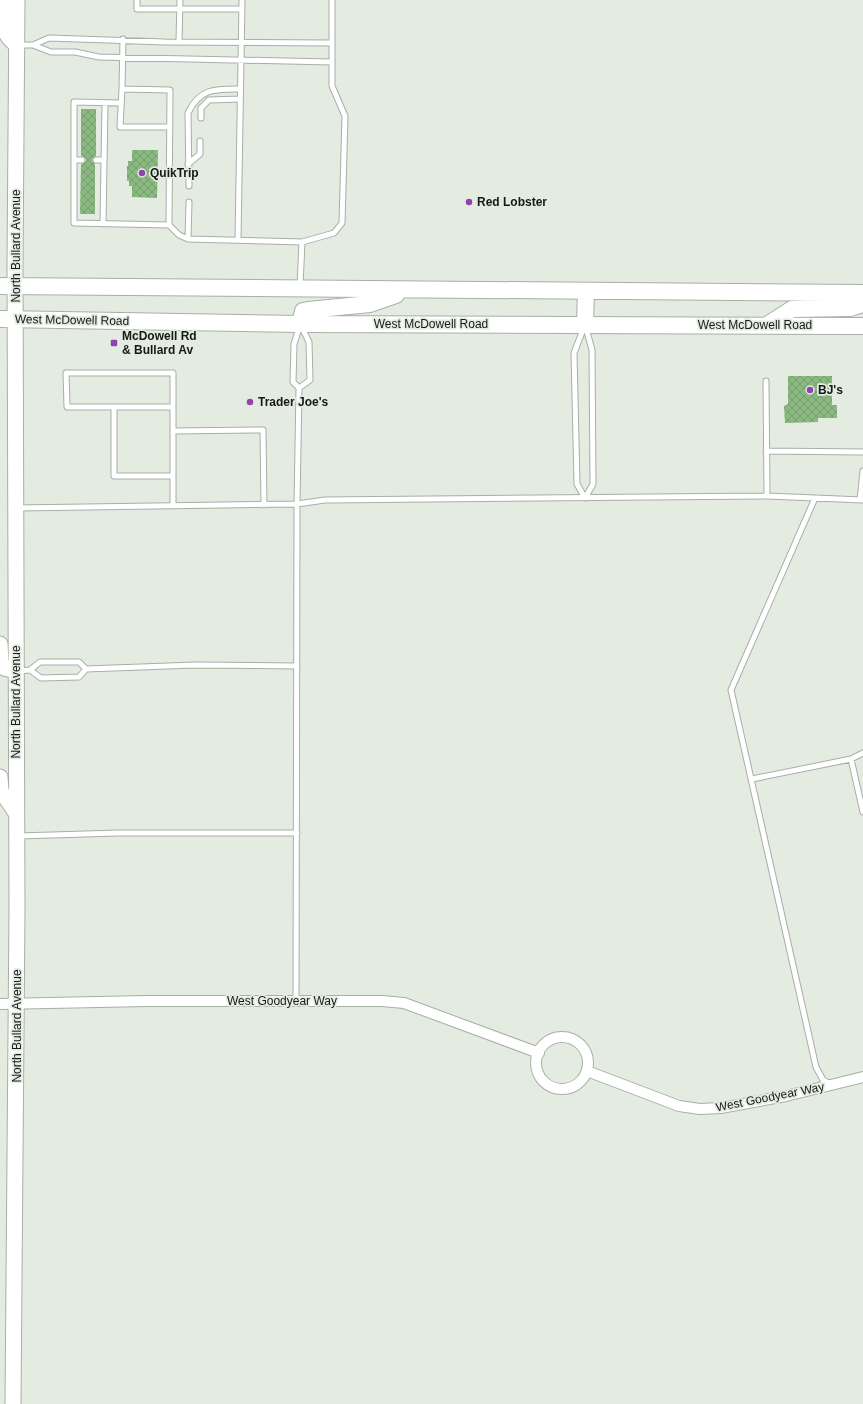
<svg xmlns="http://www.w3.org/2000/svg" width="863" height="1404" font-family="Helvetica,sans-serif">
<defs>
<pattern id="building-cross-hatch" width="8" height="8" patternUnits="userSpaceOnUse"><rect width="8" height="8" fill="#89b981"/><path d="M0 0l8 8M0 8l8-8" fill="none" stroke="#769e6f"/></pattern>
</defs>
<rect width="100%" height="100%" fill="#e4ece2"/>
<!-- building -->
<path fill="url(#building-cross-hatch)" d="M81,109H96V156L92,160L95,164V214H80L81,164L84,163L86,160L84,157L81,156Z
M132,150H158L157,198L132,197V186H129V181H127V166H128V161H132Z
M788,376H832V405H837V418H818V422L785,423L784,406L788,404Z"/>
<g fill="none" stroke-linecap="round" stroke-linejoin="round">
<!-- service casing -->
<g stroke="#a7afa6" stroke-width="7">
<path id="service" d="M137,0V9H241
M123,39L122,89L170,90L169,225L179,235L188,239L302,242
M179,42L180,0
M18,45H33L51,52H75L99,57L331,62
M33,45L49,38L165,42L331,43
M122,89L120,127H169
M120,103L74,102V223L169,225
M201,118V108L209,100L240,99
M74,160H82
M96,160H104
M188,164L200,154V141
M189,186L188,113C200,88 215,89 240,89
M103,224L105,103
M188,239L189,202
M238,240L242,0
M300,286L302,242L334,233L342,223L345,116L332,86V0
M300,325L294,344L293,382L299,388L297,504L325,500L767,496
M584,327L574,353L577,484L585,498
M766,381L767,496L863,500
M299,388L310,380L309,342L301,326
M114,407V476H173
M173,407H67L66,373H173V431
M766,451L863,452
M585,498L593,484L592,350L586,328
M815,498L731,690L816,1067L823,1080L831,1084
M860,500L863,471
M173,506V431L263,430L264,505
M17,508L297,504L296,1001
M30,670L40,662H79L86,669
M18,671L30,670L41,678L79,677L86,669L195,665L297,666
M851,759L863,812
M752,779L851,759L863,753
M17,836L119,833H297"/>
</g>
<!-- minor casing -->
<g stroke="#a7afa6" stroke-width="12">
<path id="minor" d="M0,1004L147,1001H382L404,1003L539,1053
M536 1063a26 26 0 1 1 52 0a26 26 0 1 1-52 0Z
M587,1071L679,1106L700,1109L721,1108L786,1096L863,1077"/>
</g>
<!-- secondary casing -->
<g stroke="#a7afa6" stroke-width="17">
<path id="secondary" d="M2,0C3,19 0,34 17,45
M0,644L1,663L4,668L16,671
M0,777L1,791L16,813
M13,1404L17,909L15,265L17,0"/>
</g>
<!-- primary casing -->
<g stroke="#a7afa6" stroke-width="18">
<path id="primary" d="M0,286L863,293
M0,319L300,324L863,326
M300,324L303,311L308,310L370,304L396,295
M585,324L586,291
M767,325L792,309L850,308L863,304"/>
</g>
<!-- service -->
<use href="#service" stroke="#fff" stroke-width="5"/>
<!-- minor -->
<use href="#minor" stroke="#fff" stroke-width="10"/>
<!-- secondary -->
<use href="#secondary" stroke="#fff" stroke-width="15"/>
<!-- primary -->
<use href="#primary" stroke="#fff" stroke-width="16"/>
</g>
<!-- markers -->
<g fill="#9241b0" stroke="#e4ece2" stroke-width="1.5">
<circle cx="142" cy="173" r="4"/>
<circle cx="469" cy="202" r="4"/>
<rect x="110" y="339" width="8" height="8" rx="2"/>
<circle cx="810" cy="390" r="4"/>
<circle cx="250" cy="402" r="4"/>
</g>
<g text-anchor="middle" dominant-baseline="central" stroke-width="3.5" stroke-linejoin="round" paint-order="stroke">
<!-- poi labels -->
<g font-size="12" font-weight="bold" fill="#161916" stroke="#e4ece2" text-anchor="start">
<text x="150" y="173">QuikTrip</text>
<text x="477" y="202">Red Lobster</text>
<text x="122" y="336">McDowell Rd<tspan x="122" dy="14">&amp; Bullard Av</tspan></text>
<text x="818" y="390">BJ's</text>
<text x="258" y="402">Trader Joe's</text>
</g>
<!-- street labels -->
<g font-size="12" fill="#161916" stroke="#e4ece2">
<text transform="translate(16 246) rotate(-90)">North Bullard Avenue</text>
<text transform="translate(72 320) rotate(1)">West McDowell Road</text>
<text x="431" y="324">West McDowell Road</text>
<text x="755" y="325">West McDowell Road</text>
<text transform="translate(16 702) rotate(-90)">North Bullard Avenue</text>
<text x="282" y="1001">West Goodyear Way</text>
<text transform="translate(17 1026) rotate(-90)">North Bullard Avenue</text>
<text transform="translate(770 1097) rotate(-11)">West Goodyear Way</text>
</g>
</g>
</svg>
